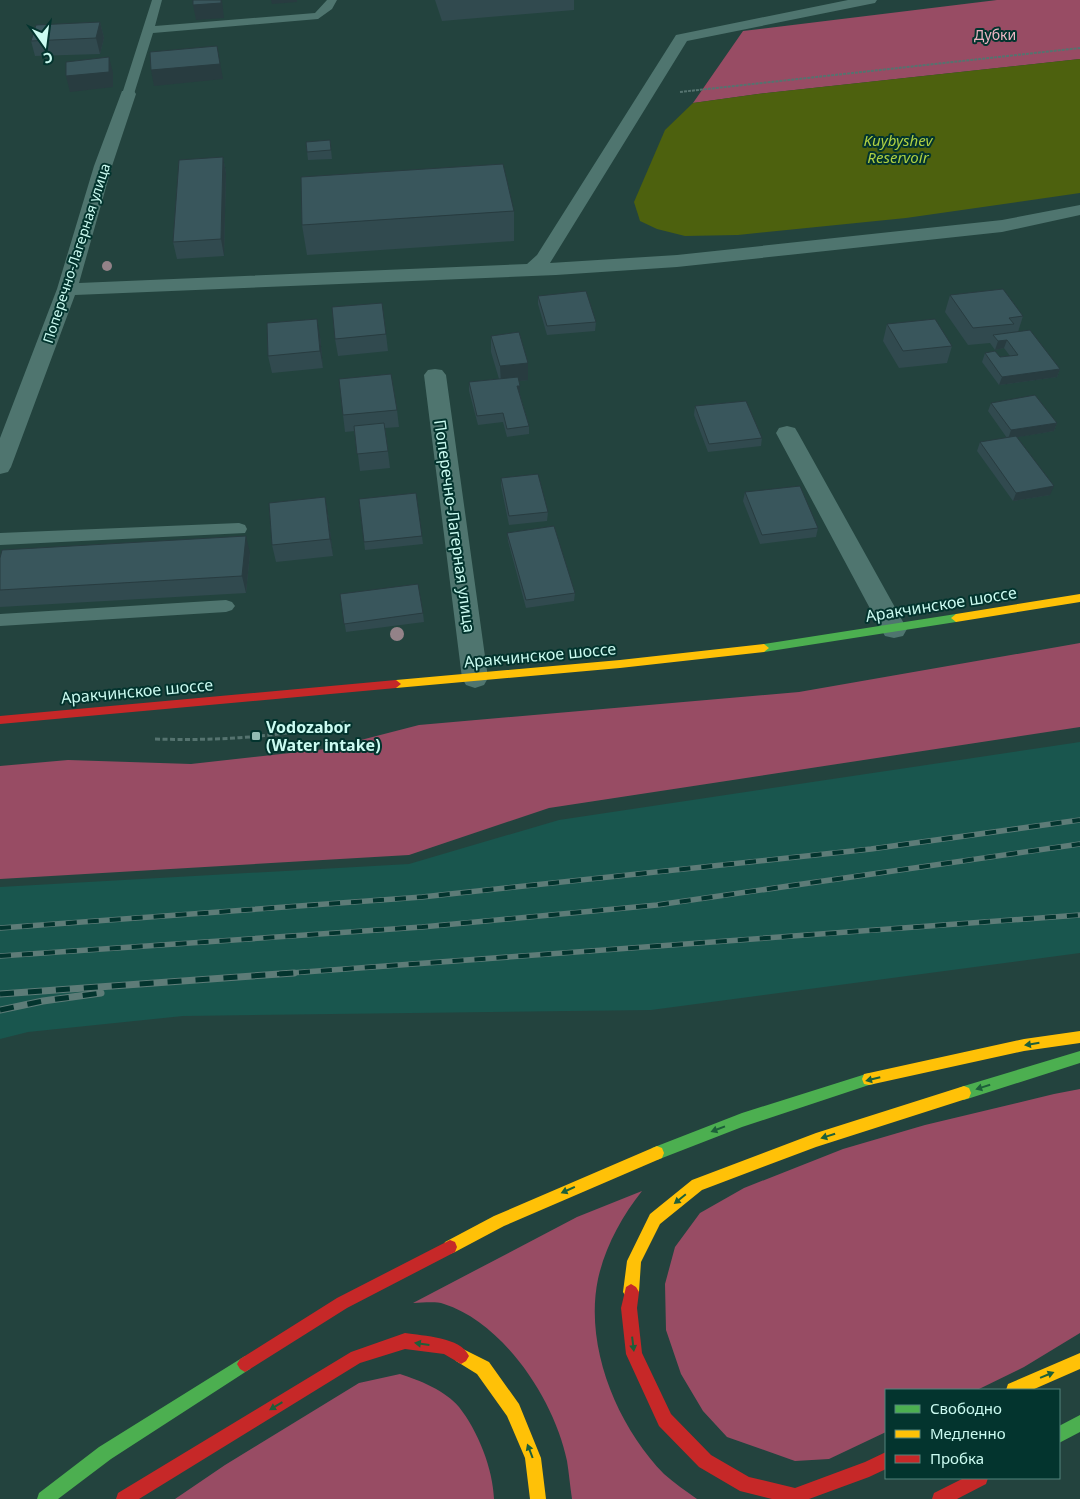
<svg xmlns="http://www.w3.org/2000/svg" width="1080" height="1499" font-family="'Noto Sans',sans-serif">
<rect width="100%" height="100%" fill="#23433e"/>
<!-- built -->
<path fill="#19564e" d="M1080,742V953L651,1010L183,1016L28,1032L0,1039V887L409,864L559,820Z"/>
<!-- green -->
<path fill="#984c64" d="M997,0H1080V59L758,94L693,103L743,31Z
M1080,643V727L549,808L409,855L0,879V766L68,760L191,764L326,749L419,725L799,692Z
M1080,1089V1333L1024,1367L977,1390H886V1432L829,1459L795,1461L727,1437L703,1411L681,1374L666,1330L665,1284L675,1247L700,1213L744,1188L843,1149L925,1125L1054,1094Z
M642,1191C622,1216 605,1247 598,1279C584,1346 617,1426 664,1474C674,1483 686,1491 697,1499H572C570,1486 569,1473 567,1461C555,1401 504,1323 444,1304C435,1301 423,1303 413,1303L577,1217Z
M400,1374C419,1380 446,1391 459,1407C478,1431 493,1469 494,1499H175L225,1465L359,1383Z"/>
<!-- water -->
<path fill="#4d610e" d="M1080,59V193L906,218L738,235L685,236L657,229L640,221L634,202L665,130L693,103L758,94Z"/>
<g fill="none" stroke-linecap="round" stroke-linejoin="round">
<!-- path-far1 -->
<path stroke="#55736f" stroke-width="2" stroke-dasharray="3 1" stroke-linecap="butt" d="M680,92L1080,48"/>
<!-- path -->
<path stroke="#55736f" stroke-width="3" stroke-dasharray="5 2.5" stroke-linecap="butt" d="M155,739C219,741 282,737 345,722"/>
<!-- lane -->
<path fill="#4f756f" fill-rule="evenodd" d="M152,0H162L155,26L315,13L327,0H337L332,9L318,19L153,33L134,94L132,96H124L122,94Z
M239,523L245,525L247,529L245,533L0,545V533Z
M226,600L232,602L235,606L232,610L226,612L0,626V614Z"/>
<!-- street -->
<path fill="#4f756f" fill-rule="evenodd" d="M848,0H877L875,3L870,4L687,41L550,263L677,255L1002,220L1080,205V215L1002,232L677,267L556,275L75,295L11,467L8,472L0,474V438L57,289L94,166L122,91H134L136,94L112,166L79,283L527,264L537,255L676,35Z
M435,369L442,370L446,375L488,678L484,685L475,688L466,685L462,678L424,375L428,370Z
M787,426L795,428L798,433L907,629L903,636L894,638L885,636L881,629L776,433L779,428Z"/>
<!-- fast -->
<path fill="#4caf50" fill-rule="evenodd" d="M956,614L961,618L956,622L764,652L759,648L764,644Z
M1080,1051V1063L964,1100L959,1098L957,1093L959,1088L964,1086Z
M869,1073L874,1074L876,1079L874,1084L869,1085L742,1127L657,1160L652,1158L650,1153L652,1148L742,1113Z
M245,1356L250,1359L253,1364L250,1369L111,1459L58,1499H37L39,1493L99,1447Z
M1080,1415V1432L1059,1443V1426Z"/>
<!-- slow -->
<path fill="#ffc107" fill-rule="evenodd" d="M1080,594V602L956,622L951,618L956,614Z
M764,644L769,648L764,652L620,668L396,688L391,684L396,680L620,660Z
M1080,1031V1043L1024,1051L869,1085L864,1084L862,1079L864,1074L869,1073L1024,1039Z
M964,1086L969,1088L971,1093L969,1098L816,1147L702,1190L660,1224L641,1262L639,1292L636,1297L631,1300L626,1297L623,1292L627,1261L650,1214L692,1180L816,1133Z
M657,1146L662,1148L664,1153L662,1158L504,1226L455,1252L450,1254L445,1252L443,1247L445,1242L494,1216Z
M461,1348L489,1362L519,1404L541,1458L546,1499H530L525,1458L507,1416L477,1374L456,1361L453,1356L456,1351Z
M1080,1353V1369L1032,1390H1006L1008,1384Z"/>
<!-- jam -->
<path fill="#c62828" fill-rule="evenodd" d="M396,680L401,684L396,688L0,724V716Z
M450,1240L455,1242L457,1247L455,1252L347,1308L250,1369L245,1372L240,1369L237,1364L240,1359L337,1298Z
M631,1284L636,1287L639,1292L637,1308L642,1353L671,1414L711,1455L749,1477L795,1488L865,1462L886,1452V1469L869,1477L809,1499H772L740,1491L699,1467L659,1426L626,1354L621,1308L626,1287Z
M405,1333C423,1336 461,1337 469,1356L466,1361L461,1364L444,1354L405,1349L360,1363L139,1499H116L118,1493L351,1352Z
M964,1478H988L986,1484L957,1499H932L934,1493Z"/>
<!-- rail-far1 casing -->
<g stroke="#5e7c78" stroke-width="5.5">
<path id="rail-far1" d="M0,928L422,897L871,849L1080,820
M0,956L422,927L657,905L1080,844
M277,974L1080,915"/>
</g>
<!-- rail casing -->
<g stroke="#5e7c78" stroke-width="7">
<path id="rail" d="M0,994L294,973
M0,1010L43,1001L101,993"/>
</g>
<!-- rail-far1 -->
<use href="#rail-far1" stroke="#03342e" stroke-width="4" stroke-dasharray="11" stroke-linecap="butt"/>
<!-- rail -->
<use href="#rail" stroke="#03342e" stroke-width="5" stroke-dasharray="14" stroke-linecap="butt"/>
</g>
<!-- trees -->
<g fill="#938288">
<circle cx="107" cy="266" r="5"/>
<circle cx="397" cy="634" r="7"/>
</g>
<!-- wall -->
<path fill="#314a4f" d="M435,0H574V10L442,21Z
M100,22L104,38L100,54L35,56L31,41Z
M330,140L332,159L308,160L306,142Z
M223,157L226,173L224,256L177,259L173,242Z
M514,211V241L307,255L302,225Z
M950,295L1023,316L1018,332L1060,369L1057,377L999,385L982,362L985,353L1000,357L1010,356L1004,348L995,350L990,343L968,345L945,312Z
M538,296L596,322L595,331L547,335L538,304Z
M887,324L952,346L947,363L899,368L883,341Z
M386,334L388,351L338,356L335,339Z
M320,336L323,368L272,373L268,356Z
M491,336L528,380L519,381L520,386V395L529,426V434L507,437L503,422L478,425L469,391V382L499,379L491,352Z
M991,403L1057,423L1054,431L1017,437L1050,495L1013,501L977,451L980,442L1007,438L988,411Z
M695,406L762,438L761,446L708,452L694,415Z
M397,410L399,427L385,428L390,468L360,471L355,431L345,432L343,415Z
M501,478L548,512L547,521L509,525L501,486Z
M745,492L818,528L816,537L760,544L743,501Z
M328,514L333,556L276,562L272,545Z
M507,533L575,593L574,601L526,608L508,541Z
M422,536L423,544L365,550L364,542Z
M250,553L246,593L0,607V558Z
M340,594L423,613L424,622L346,632Z"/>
<!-- shaded-wall -->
<path fill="#283c40" d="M222,0L224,18L196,20L193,5Z
M271,0H297V2L272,4Z
M100,22L104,38L100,54L96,38Z
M217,46L223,79L154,86L151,70Z
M109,57L113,73V87L70,92L66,76Z
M223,157L226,173L224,256L221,239Z
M317,319L320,336L323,368L320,351Z
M1007,340L1004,348L995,350L998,341Z
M528,363V380L501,383L500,366Z
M1060,369L1057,377L999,385L1002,377Z
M517,386H520V394L517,395Z
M1057,423L1054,431L1008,439L1011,430Z
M1054,486L1050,495L1013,501L1016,493Z
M325,497L328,514L333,556L330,539Z
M246,536L250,553L246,593L242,576Z"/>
<!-- building -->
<path fill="#39565c" stroke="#283c40" d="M193,0H221V3L193,5Z
M100,22L96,38L31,41L36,25Z
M217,46L220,64L151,70L150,52Z
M109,57V72L66,76V62Z
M330,140L331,150L307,152L306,142Z
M223,157L221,239L173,242L179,160Z
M503,164L514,211L302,225L301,177Z
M1003,289L1023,316L1009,318L1014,324L973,328L950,295Z
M586,291L596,322L547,326L538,296Z
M382,303L386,334L335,339L332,307Z
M317,319L320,351L268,356L267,323Z
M935,319L952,346L903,351L887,324Z
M1030,330L1060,369L1002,377L985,353L995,351L1000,357L1018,355L1007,340L998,341L993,335Z
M519,332L528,363L500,366L491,336Z
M391,374L397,410L343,415L339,379Z
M518,377L520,386H517L529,426L507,429L503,413L477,416L469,382Z
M1035,395L1057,423L1011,430L991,403Z
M746,401L762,438L709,444L695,406Z
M384,423L388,451L357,454L354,426Z
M1016,436L1054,486L1016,493L980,442Z
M538,474L548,512L509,516L501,478Z
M800,486L818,528L762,535L745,492Z
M416,493L422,536L364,542L359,499Z
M325,497L330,539L272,545L269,503Z
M554,526L575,593L526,600L507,533Z
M246,536L242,576L0,590V558L2,550Z
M418,584L423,613L344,624L340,594Z"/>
<!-- one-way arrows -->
<defs><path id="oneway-solid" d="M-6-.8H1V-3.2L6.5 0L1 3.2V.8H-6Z" transform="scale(1.25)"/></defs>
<g fill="#1d5f3a">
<use href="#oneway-solid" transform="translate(1032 1044) rotate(171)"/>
<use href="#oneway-solid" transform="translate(873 1079) rotate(166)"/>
<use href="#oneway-solid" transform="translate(983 1087) rotate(163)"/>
<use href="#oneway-solid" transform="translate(718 1129) rotate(159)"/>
<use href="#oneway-solid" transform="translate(828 1136) rotate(162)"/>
<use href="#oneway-solid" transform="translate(568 1190) rotate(156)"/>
<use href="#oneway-solid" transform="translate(680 1199) rotate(141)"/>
<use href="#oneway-solid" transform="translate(422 1344) rotate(-172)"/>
<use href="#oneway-solid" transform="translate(633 1344) rotate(83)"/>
<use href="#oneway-solid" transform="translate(1047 1375) rotate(-22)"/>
<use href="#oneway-solid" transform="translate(276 1406) rotate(149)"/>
<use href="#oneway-solid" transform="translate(530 1451) rotate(-111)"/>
</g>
<!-- markers -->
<rect fill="#90bbb2" stroke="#03342e" stroke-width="2" x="251" y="731" width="10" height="10" rx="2.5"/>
<g text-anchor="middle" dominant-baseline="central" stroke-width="4" stroke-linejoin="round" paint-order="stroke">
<!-- far-park labels -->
<g font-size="14" fill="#eeb6c4" stroke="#03342e">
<text x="995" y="34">Дубки</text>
</g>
<!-- far-street labels -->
<g font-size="14" fill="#cbfbf1" stroke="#03342e">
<text transform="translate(76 253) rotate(-72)">Поперечно-Лагерная улица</text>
</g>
<!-- far-water labels -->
<g font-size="15" font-style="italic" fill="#aed043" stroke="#03342e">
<text x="898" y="140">Kuybyshev<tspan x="898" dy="17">Reservoir</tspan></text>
</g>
<!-- street labels -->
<g font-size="16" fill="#cbfbf1" stroke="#03342e">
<text transform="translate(455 526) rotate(82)">Поперечно-Лагерная улица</text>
<text transform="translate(941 604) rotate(-9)">Аракчинское шоссе</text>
<text transform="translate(540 655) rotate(-5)">Аракчинское шоссе</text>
<text transform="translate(137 691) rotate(-5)">Аракчинское шоссе</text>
</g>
<!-- poi labels -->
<g font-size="16" font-weight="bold" fill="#cbfbf1" stroke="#03342e" text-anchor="start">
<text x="266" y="727">Vodozabor<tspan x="266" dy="18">(Water intake)</tspan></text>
</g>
</g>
<!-- legend -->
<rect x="885" y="1389" width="175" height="90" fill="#03342e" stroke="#53847c"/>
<rect x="895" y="1405" width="25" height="8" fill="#4caf50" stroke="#53847c"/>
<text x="930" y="1414" font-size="15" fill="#cbfbf1">Свободно</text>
<rect x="895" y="1430" width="25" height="8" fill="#ffc107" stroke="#53847c"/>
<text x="930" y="1439" font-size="15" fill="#cbfbf1">Медленно</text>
<rect x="895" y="1455" width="25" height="8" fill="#c62828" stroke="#53847c"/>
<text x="930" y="1464" font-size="15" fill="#cbfbf1">Пробка</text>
<!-- north arrow -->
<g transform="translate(45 45) rotate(166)" stroke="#03342e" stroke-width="4" paint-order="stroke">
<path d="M0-4L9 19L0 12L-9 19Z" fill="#cbfbf1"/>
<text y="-8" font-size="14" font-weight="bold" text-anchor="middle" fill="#cbfbf1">С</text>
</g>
</svg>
